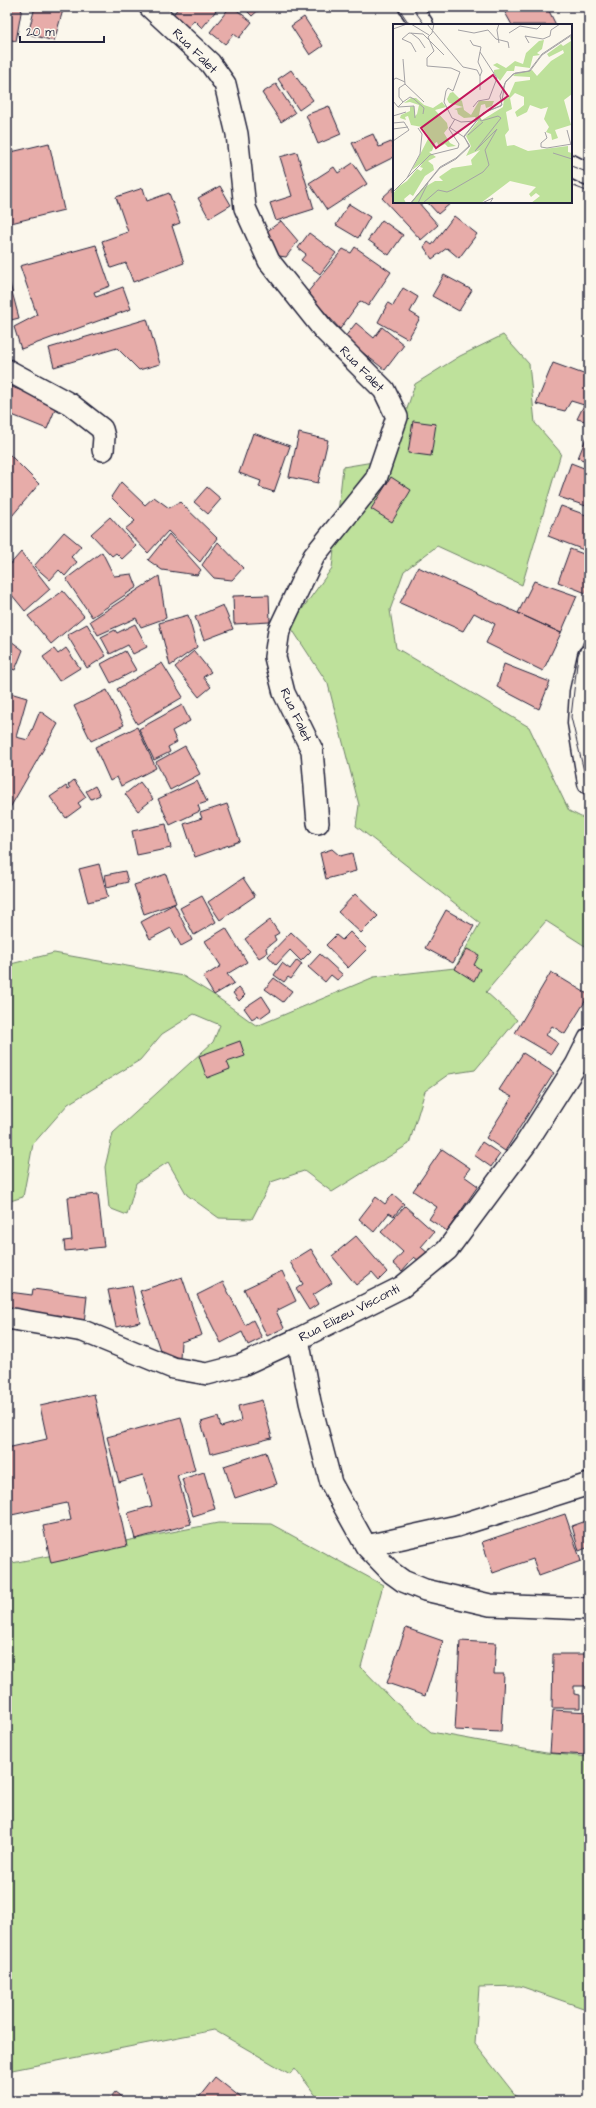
<svg xmlns="http://www.w3.org/2000/svg" width="596" height="2108" font-family="'Architects Daughter',sans-serif">
<rect width="100%" height="100%" fill="#fbf7ec"/>
<filter id="ink" filterUnits="userSpaceOnUse"><feTurbulence type="fractalNoise" baseFrequency=".025" numOctaves="2"/><feDisplacementMap in="SourceGraphic" scale="8" xChannelSelector="R" yChannelSelector="G"/><feConvolveMatrix kernelMatrix="1 2 1 2 8 2 1 2 1" color-interpolation-filters="sRGB"/></filter>
<g filter="url(#ink)">
<!-- green -->
<path fill="#bee19b" stroke="#70826b" d="M503,335L529,364L535,423L561,453L522,585L437,546L404,571L390,610L396,648L529,727L569,811L589,821V944L585,946L546,921L486,992L517,1020L475,1070L449,1074L425,1091L409,1144L332,1192L304,1171L271,1182L252,1219L219,1218L187,1195L168,1162L136,1183L127,1215L109,1208L105,1167L113,1133L213,1042L220,1025L194,1014L162,1034L140,1060L68,1104L33,1144L23,1197L7,1202V965L54,953L183,976L214,995L257,1026L374,977L455,968L480,923L356,826L359,805L328,684L290,626L332,568L343,467L391,459L415,384L460,356Z
M218,1523L271,1524L383,1585L361,1667L394,1701L431,1732L546,1753L589,1757V2010L520,1986L479,1987L475,2044L520,2101H320L295,2068L290,2074L214,2030L7,2071V1564Z"/>
<!-- building -->
<path fill="#e7aca9" stroke="#22223b" d="M7,7H22L16,41L7,39Z
M35,7H51L63,10L54,41L28,34Z
M179,7H219L202,28L194,20L186,30L171,17Z
M230,7H233L252,22L239,38L234,34L225,44L210,32Z
M243,7H262L252,16Z
M502,7H547L556,25H512Z
M304,17L323,46L310,55L291,26Z
M291,70L313,100L299,110L278,79Z
M276,84L295,113L281,122L262,93Z
M329,106L341,134L318,144L306,115Z
M373,134L379,147L391,142L394,149V157L366,171L352,143Z
M49,143L64,210L7,224V153Z
M297,152L314,209L276,221L270,203L292,196L280,157Z
M353,163L367,184L327,210L309,183L334,167L338,173Z
M220,186L231,205L209,218L198,198Z
M394,187V202H418L438,225L421,240L382,198Z
M143,188L147,201L169,193L180,223L172,226L184,263L133,282L126,263L111,268L102,241L128,232L116,197Z
M429,202H450L451,203L438,214L428,203Z
M349,204L370,217L358,238L336,225Z
M454,216L477,234L459,258L447,248L432,259L424,247L428,242L432,245Z
M382,220L403,235L389,255L368,240Z
M281,221L298,241L286,257L279,256L262,235Z
M309,233L336,253L320,274L301,260L306,254L298,248Z
M96,245L110,286L94,292L96,297L123,287L131,309L21,349L14,327L37,315L20,266Z
M355,247L391,272L368,306L360,301L340,329L307,293L343,249L351,253Z
M7,273L19,318L7,321Z
M444,275L472,290L459,311L432,296Z
M403,288L418,297L410,312L420,318L408,339L378,322L388,303L393,306Z
M147,319L160,364L139,370L117,348L54,367L49,348Z
M356,323L374,338L382,327L404,345L385,370L344,338Z
M553,363L589,376V422L577,419L584,405L571,401L565,411L536,404Z
M7,385L57,405L47,429L7,413Z
M413,421L436,424L431,456L408,453Z
M589,431V462L578,458Z
M253,433L290,446L274,492L259,487L261,481L239,473Z
M299,433L328,440L318,483L289,477Z
M7,452L39,484L12,516L7,510Z
M571,463L589,470V507L559,497Z
M391,477L411,490L392,522L371,509Z
M121,482L145,505L154,497L169,508L180,502L217,538L200,562L168,531L148,553L125,529L135,521L111,497Z
M207,487L221,499L208,514L194,502Z
M561,506L589,516V552L548,536Z
M110,517L136,546L122,559L116,553L112,556L91,534Z
M64,532L81,546L71,557L77,562L65,576L59,570L50,580L34,566Z
M169,534L201,570L197,575L162,570L148,560Z
M218,542L243,568L232,580L214,578L202,565Z
M570,549L589,556V585L586,593L558,582Z
M21,552L50,589L25,611L7,589V568Z
M102,552L114,576L132,574L137,587L92,617L66,579Z
M418,567L561,633L543,671L486,643L495,624L474,613L463,631L400,603Z
M159,576L166,618L141,627L136,618L98,635L90,621Z
M534,581L577,596L561,633L518,613Z
M63,591L84,616L51,644L28,616Z
M269,595L270,622L234,624L233,596Z
M223,605L233,629L204,640L195,617Z
M188,615L197,647L170,666L159,623Z
M87,624L106,656L87,668L67,635Z
M135,624L147,647L133,654L128,645L110,654L101,637L115,630L117,633Z
M7,638L23,650L15,670L7,667Z
M66,648L80,668L59,681L43,657L54,649L58,654Z
M125,651L136,670L111,683L101,664Z
M194,651L211,672L203,677L211,687L199,697L175,667Z
M162,663L183,697L137,724L117,689Z
M504,664L550,682L539,709L497,687Z
M107,690L124,725L91,741L74,706Z
M7,692L27,698L16,737L28,740L40,711L58,724L7,813Z
M182,705L190,721L172,731L177,742L168,747L170,752L154,760L139,729Z
M137,727L156,768L121,786L117,777L110,781L95,747Z
M185,746L200,774L170,790L156,762Z
M74,780L86,797L78,803L81,807L66,818L50,797L66,786L68,789L70,788L68,785Z
M197,781L207,802L198,805L200,811L170,825L158,799Z
M140,782L153,799L138,811L125,794Z
M95,786L100,795L91,799L86,791Z
M227,804L240,841L195,857L184,824L202,818L200,813Z
M166,824L171,848L137,855L132,831Z
M332,849L340,856L352,853L356,871L326,879L320,853Z
M99,864L108,897L88,902L79,869Z
M125,871L128,882L107,887L105,875Z
M166,874L176,903L144,914L134,885Z
M243,878L255,896L220,920L208,902Z
M355,894L378,916L361,933L338,912Z
M202,896L216,922L194,935L180,908Z
M174,904L192,940L181,946L171,928L150,939L141,922Z
M446,910L474,926L453,963L425,948Z
M270,920L279,933L274,936L276,940L266,948L267,953L259,958L245,939Z
M226,928L247,962L227,974L234,983L214,995L203,977L221,966L205,941Z
M291,932L311,951L301,961L290,950L276,965L268,956Z
M350,932L367,949L348,968L326,945L336,935L342,940Z
M467,949L479,955L474,965L480,969L474,981L455,969Z
M320,954L343,975L337,980L331,975L325,982L308,967Z
M297,960L302,964L291,979L288,977L284,982L274,975L282,963L290,969Z
M551,972L589,995L565,1034L552,1026L546,1035L558,1043L551,1054L515,1033Z
M274,978L292,991L283,1002L265,989Z
M239,988L245,995L239,1001L233,993Z
M262,996L271,1010L260,1018L258,1015L252,1019L244,1008Z
M240,1041L245,1056L227,1062L230,1069L207,1078L199,1056Z
M523,1053L554,1073L505,1151L486,1138L512,1097L499,1090Z
M482,1142L500,1154L491,1167L474,1155Z
M442,1149L470,1168L464,1176L478,1186L447,1231L429,1219L437,1207L413,1191Z
M98,1194L104,1247L65,1251L64,1241L72,1240L68,1197Z
M393,1194L404,1204L394,1216L389,1213L374,1232L359,1219L376,1197L385,1204Z
M405,1206L434,1232L421,1247L431,1256L424,1265L414,1257L402,1271L393,1263L403,1252L381,1232Z
M356,1236L387,1272L379,1280L372,1272L356,1285L332,1256Z
M311,1249L332,1283L313,1295L318,1304L309,1310L296,1289L303,1284L290,1262Z
M282,1271L296,1301L276,1311L284,1328L267,1336L244,1289Z
M182,1277L202,1335L181,1342L180,1358L162,1356L140,1291Z
M223,1282L245,1325L253,1320L262,1338L248,1345L242,1332L221,1343L197,1295Z
M132,1286L140,1322L116,1327L108,1290Z
M33,1289L87,1296L84,1323L7,1310L9,1292L32,1295Z
M94,1394L127,1546L51,1563L43,1526L71,1520L67,1503L7,1516V1448L47,1439L40,1406Z
M262,1400L272,1438L210,1454L201,1422L218,1417L221,1427L241,1421L238,1406Z
M181,1417L195,1470L177,1475L191,1524L135,1539L128,1513L152,1506L143,1475L119,1482L107,1437Z
M266,1452L277,1484L235,1498L224,1466Z
M204,1472L215,1509L193,1516L182,1479Z
M565,1514L581,1561L539,1576L533,1559L493,1573L482,1542Z
M589,1520V1547L579,1551L572,1526Z
M406,1628L443,1641L425,1696L387,1683Z
M460,1641L496,1643L494,1674H504L501,1732L455,1730Z
M553,1654H589V1686H574V1694L580,1695V1708H552Z
M553,1710L589,1712V1755L550,1753Z
M215,2077L245,2101H196Z
M115,2092L127,2101H108Z"/>
<g fill="none" stroke-linecap="round" stroke-linejoin="round">
<!-- minor casing -->
<g stroke="#22223b" stroke-width="24">
<path id="minor" d="M150,7L210,63L225,84L237,134L245,208L269,261L324,330L384,390L397,417L376,479L314,556L279,630L275,657L284,693L312,750L318,823
M7,370L70,404L102,429L104,437L103,450
M7,1318L83,1331L173,1368L207,1374L242,1365L298,1339L402,1287L447,1250L525,1145L576,1065L589,1039
M298,1339L310,1402L331,1483L366,1546L392,1573L403,1581L425,1590L490,1605L589,1609
M366,1546L457,1526L589,1484"/>
</g>
<!-- tertiary casing -->
<g stroke="#22223b" stroke-width="25">
<path id="tertiary" d="M410,7L422,25
M571,166L589,175
M589,656L581,692L579,723L589,783"/>
</g>
<!-- minor -->
<use href="#minor" stroke="#fbf7ec" stroke-width="21"/>
<!-- tertiary -->
<use href="#tertiary" stroke="#fbf7ec" stroke-width="22"/>
<!-- tram -->
<path stroke="#22223b" stroke-width="1" d="M398,7L410,25
M412,7L425,25
M571,166L589,173
M571,185L589,192
M589,628L578,655L571,717L589,792"/>
</g>
</g>
<g text-anchor="middle" dominant-baseline="central" stroke-width="3.5" stroke-linejoin="round" paint-order="stroke">
<!-- street labels -->
<g font-size="13" fill="#22223b" stroke="#fbf7ec">
<text transform="translate(195 51) rotate(45)">Rua Falet</text>
<text transform="translate(362 369) rotate(46)">Rua Falet</text>
<text transform="translate(296 715) rotate(65)">Rua Falet</text>
<text transform="translate(349 1313) rotate(-27)">Rua Elizeu Visconti</text>
</g>
</g>
<!-- overview -->
<g transform="translate(393 24)">
<rect width="179" height="179" fill="#fbf7ec"/>
<path d="M179,12V70L171,76L178,101L162,106L165,114L159,116L158,110L153,108L156,103L151,95L155,83L148,85L137,81L134,88L124,93L122,88L131,81V73L122,69L117,74L119,85L113,88L116,106L112,111L114,122L121,121L135,127L175,122V128L179,129V179H138L147,172L143,169L138,173L136,170L143,163L117,157L88,179H17L30,164L42,157H50L46,153L59,144L79,141L78,136L87,126L73,132L78,122L73,112L85,97L82,93L71,94L65,90L64,86L61,85L70,83L56,79L54,75L57,69L60,68L69,77L71,86L78,91L86,77H101L99,82L93,84L92,80L88,81L86,91L89,96L110,83L111,75L115,74L122,58L137,56V53L120,52L122,50L139,46L144,52L158,37L171,29L170,26L156,33L154,30L168,20L170,22L178,17L177,13ZM151,16L149,25L144,29L147,31L140,32L137,44L122,42L121,47H114L107,57L101,49V46L107,45L100,41L104,39L113,44L122,37L130,40L133,29L146,17ZM18,74H23L31,81L40,84L49,78L53,83L42,86L54,99L55,104L51,109L57,119L63,122L55,123L52,120L46,123L44,118L42,119L39,127L36,128L43,133L35,137L40,141L41,146L32,152L20,172L17,170L11,175L13,179H0V170L5,163L14,157L24,145L28,147L30,144L27,143L30,138L19,146L36,113L29,103L18,101L15,92L12,93L13,96L7,94L8,91L17,87V83L21,82L22,92L24,90L26,81L17,78L11,79Z" fill="#bee19b"/>
<path fill="none" stroke="#a4a2a5" stroke-width="1" d="M18,0L36,11M34,0L70,43L84,46L87,52L89,47L85,38L87,28L104,54M41,0L39,9L35,13L41,27L34,34V42L58,44L67,48L60,67L55,64L53,67L51,78L59,94L68,98L83,97M106,0L104,6L106,19M0,5L14,0M65,6L81,9L95,6L103,15L115,18L116,24M18,9L26,15L32,24M116,9L127,2L144,5L149,0M77,16L80,21L88,23L87,28M136,19L132,12L150,15L157,12L158,6L167,0M23,28L18,19L9,15L16,9L30,10L51,31M10,35L12,60M87,52V66M0,56L3,54L12,58M12,60L31,78M0,77L5,83L10,78L6,73V64L12,60M10,78L17,73L21,75L31,84L30,90M5,83L21,82L22,94M80,83L85,77L96,75L104,54M0,92L13,88M0,99L11,98L16,106L0,117M0,105L15,103M174,106L178,121M152,108L154,114L148,119V123L154,124L179,120M75,111L90,98M71,113L90,89L108,82L112,59L120,50L137,47L149,31L179,11M160,129L179,135M14,154L27,130L29,110L25,104M0,168L37,131L65,124L66,120L56,105L62,95M18,179L47,144L63,135L77,122L71,113L56,103M18,179L47,143L63,134L76,122L71,112L90,89L109,81L107,72L113,57L122,49L136,47L149,30L179,10M25,179L35,159M30,179L45,166L54,168L59,166L90,148L96,141L92,126L104,105L82,127L108,94L105,92L88,97L86,93M89,179L100,174L97,179"/>
<path fill="#c2185b" fill-opacity="0.15" stroke="#c2185b" stroke-width="2" d="M100,51L115,72L43,124L28,104Z"/>
<rect width="179" height="179" fill="none" stroke="#22223b" stroke-width="2"/>
</g>
<!-- margin -->
<rect width="596" height="2108" fill="none" stroke="#fbf7ec" stroke-width="24"/>
<rect x="12" y="12" width="572" height="2084" fill="none" stroke="#22223b" stroke-width="1.5" filter="url(#ink)"/>
<!-- scale -->
<path d="M20 36v6h84v-6" fill="none" stroke="#22223b" stroke-width="2"/>
<text x="26" y="36" font-size="12" fill="#22223b" stroke="#fbf7ec" stroke-width="3" paint-order="stroke">20 m</text>
</svg>
